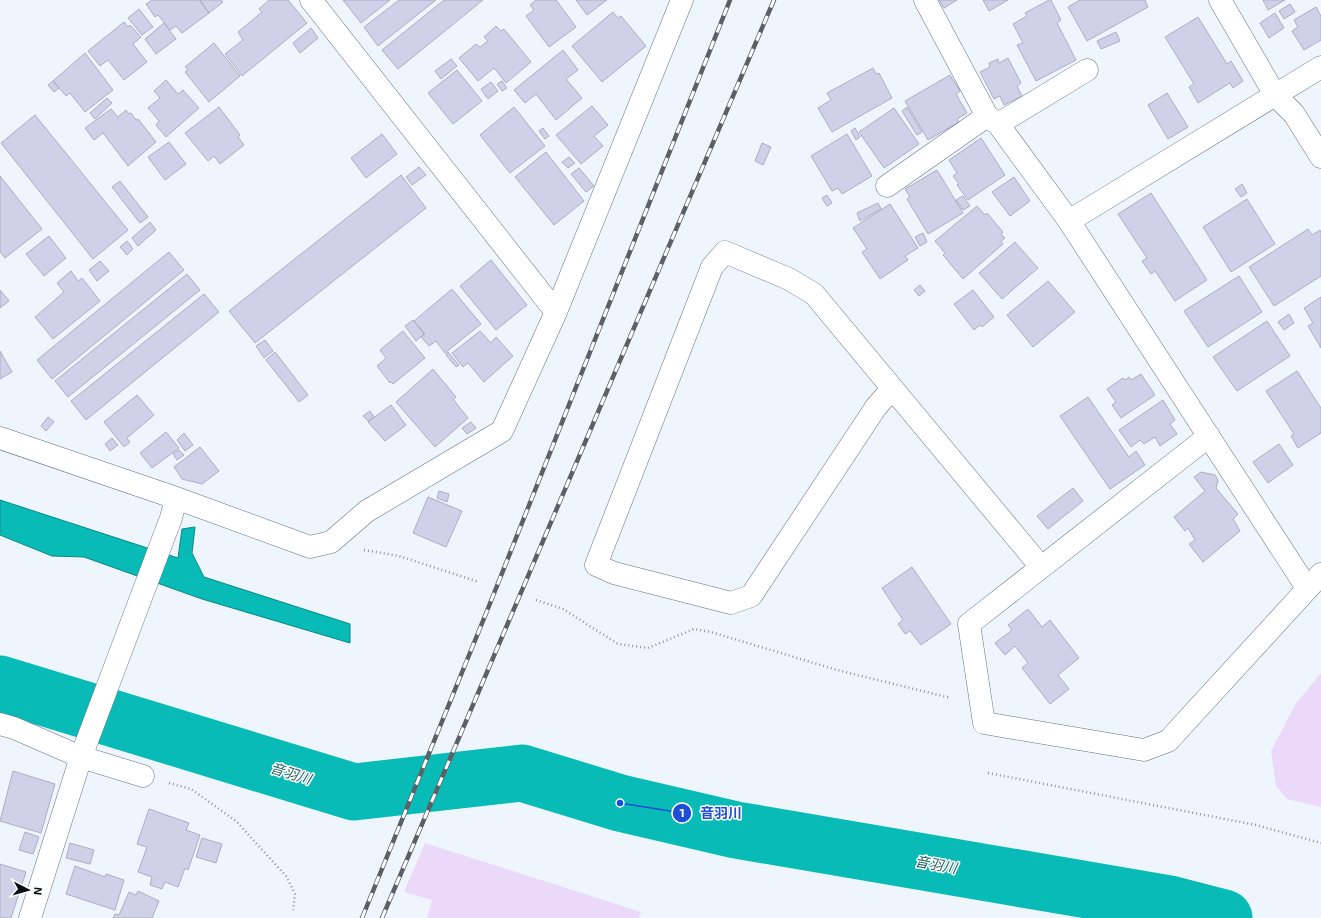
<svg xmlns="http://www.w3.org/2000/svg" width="1321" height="918" font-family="'Exo 2','Noto Sans JP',sans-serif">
<rect width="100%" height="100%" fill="#eef5fd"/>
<!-- green -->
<path fill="#ead9f8" d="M1321,673V807L1287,799L1276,786L1271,751L1295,705Z
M425,843L641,912L639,918H427L432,900L404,892Z"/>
<!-- water -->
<path fill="#09bbb6" stroke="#098785" d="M0,500L178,558L182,529L195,527L192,553L204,577L350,624V643L202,599L84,557L52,556L0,535Z"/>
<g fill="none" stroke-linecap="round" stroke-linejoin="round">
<!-- river -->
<path stroke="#09bbb6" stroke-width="57" d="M0,684L354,792L522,773L620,803L736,830L1170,904L1224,918"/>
</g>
<!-- building -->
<path fill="#ced1e7" stroke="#acaec4" d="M152,0H199L209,13L182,33L176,26L170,30L158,15L155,17L146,4Z
M200,0H221L223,2L209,13Z
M269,0H288L307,23L242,76L225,54L243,40L238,32L262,12L259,9Z
M343,0H390L361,23Z
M399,0H436L378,46L364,27Z
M444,0H483L398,69L382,50Z
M536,0H556L576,27L549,47L526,16L534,10L530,5Z
M576,0H607L587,15Z
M939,0H957L944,8Z
M983,0H1008L989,11Z
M1049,0H1051L1061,20L1057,23L1076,60L1036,81L1017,45L1023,43L1013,24L1027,16L1025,13Z
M1080,0H1145L1148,7L1087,41L1068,7Z
M1263,0H1285L1268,10Z
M1290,4L1295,12L1284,19L1279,11Z
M1316,7L1321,16V40L1304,50L1292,31L1298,27L1294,20Z
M139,9L153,27L142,35L128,18Z
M613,12L618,18L621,16L646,46L602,82L572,46Z
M1275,13L1284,28L1269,38L1260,23Z
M1198,17L1227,64L1231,61L1243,81L1233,88L1230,83L1198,103L1189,87L1194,84L1165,37Z
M124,22L128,27L130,25L141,37L133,44L147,62L124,80L108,60L100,66L88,51Z
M164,23L176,39L156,54L145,39Z
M496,26L501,31L504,29L531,62L506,83L494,68L478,81L459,58L476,44L480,47L488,41L484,37Z
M311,28L318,38L300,53L293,43Z
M1116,32L1120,41L1101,49L1097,41Z
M214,43L240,76L209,102L185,72L188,70L185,67Z
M563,50L578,70L566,79L582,98L556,120L536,94L525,103L514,90Z
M85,53L113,90L85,112L70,93L66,96L53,81Z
M1008,58L1021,83L1017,86L1022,96L1004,105L1000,96L994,99L980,72L990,67L989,63L998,59L999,63Z
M451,59L457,66L441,79L435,71Z
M873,68L876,74L879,73L892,98L832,132L818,108L831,100L827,93Z
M457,70L482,101L453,124L428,93Z
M950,75L960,91L956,94L967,113L957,119L959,122L928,140L905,101Z
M166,80L178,94L183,90L199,108L166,137L156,125L159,121L148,108L160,98L154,91Z
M53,81L59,88L54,92L48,85Z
M502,81L507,88L502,91L497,84Z
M491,82L498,91L488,99L481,89Z
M1167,93L1188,127L1168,139L1148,105Z
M107,98L112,103L95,119L90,113Z
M592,106L608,125L594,136L603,146L581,164L556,135Z
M219,107L240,135L238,137L244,145L220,164L214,156L208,161L185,133Z
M514,107L545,146L510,173L480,135Z
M907,107L922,132L917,135L902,111Z
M894,108L919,144L884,168L859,132Z
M111,109L118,117L126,110L129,114L131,113L136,120L138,119L156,142L128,166L103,133L94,140L85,128Z
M35,115L128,230L93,259L1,143Z
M543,128L549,136L545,139L539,131Z
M855,128L860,137L856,140L851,131Z
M382,134L397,154L366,178L351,158Z
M847,134L872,176L842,194L838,188L832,191L811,156Z
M981,138L1005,175L968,200L957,185L959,184L953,176L957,173L949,160Z
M169,142L186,164L165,180L148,157Z
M762,143L771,147L763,165L755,161Z
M546,152L584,201L554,225L515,177Z
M569,157L575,163L568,168L562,162Z
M419,167L426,175L412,185L406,177Z
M579,168L594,186L586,192L571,174Z
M937,170L963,213L928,234L907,199L910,197L905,189Z
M401,175L426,208L255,343L229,311Z
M0,176L42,229L5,258L0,252Z
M1014,177L1030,201L1010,216L992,192Z
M120,181L148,217L140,223L112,187Z
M1242,184L1247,193L1241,197L1235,189Z
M1151,193L1207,280L1175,301L1155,271L1151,274L1142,261L1147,258L1118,214Z
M827,195L832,203L827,206L822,198Z
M963,196L970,206L963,210L956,200Z
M1247,199L1275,244L1231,272L1203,227Z
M878,203L881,209L860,221L857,213Z
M890,204L918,248L905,256L908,260L880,279L862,252L867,249L853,228Z
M977,206L985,215L987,213L1003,232L1001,234L1005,238L1001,241L1003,244L963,279L943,255L945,253L935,241Z
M150,222L156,230L138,246L132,238Z
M1308,229L1312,235L1320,230L1321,232V276L1274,306L1249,267Z
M923,233L927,242L920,246L915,237Z
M49,236L66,258L44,276L26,254Z
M127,241L133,249L127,255L120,247Z
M1015,242L1038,268L1002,299L979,273Z
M169,252L184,270L52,379L37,360Z
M491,260L527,305L496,330L460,286Z
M100,261L109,271L97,281L89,270Z
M71,271L78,281L82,278L100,301L53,339L35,317L64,292L57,283Z
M187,274L200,290L68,397L55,381Z
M1239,276L1262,312L1208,347L1184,311Z
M1048,281L1075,312L1033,347L1007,315Z
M920,285L925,291L919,296L914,290Z
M452,289L481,324L445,353L436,341L429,346L421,337L425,334L414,321Z
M0,290L9,301L0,308Z
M973,290L994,317L982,327L980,325L974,330L954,304Z
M204,294L219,312L86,420L71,401Z
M1321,297V348L1308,326L1313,323L1304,308Z
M1289,314L1294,323L1284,330L1278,322Z
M413,320L424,334L416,341L405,326Z
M1267,321L1290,356L1237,391L1213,357Z
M403,331L425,358L393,384L391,382L390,383L377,366L386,358L380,350Z
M480,331L491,343L496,337L513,356L484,382L468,363L463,367L452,353Z
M265,340L273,351L264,358L256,346Z
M0,351L12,372L0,379Z
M275,352L308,395L299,402L266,360Z
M448,352L459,365L456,367L446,355Z
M433,369L456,397L453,399L468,418L435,447L396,402Z
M1297,371L1321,408V433L1298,448L1291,436L1294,434L1266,391Z
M1141,374L1155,395L1121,418L1112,405L1116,402L1107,389L1123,378L1125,380L1129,377L1131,380Z
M137,395L154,415L127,438L130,442L124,447L104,422Z
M1088,397L1129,457L1136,451L1145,465L1110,489L1060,416Z
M1163,400L1175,420L1170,424L1177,434L1160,446L1155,437L1144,444L1140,440L1131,447L1119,430Z
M391,405L406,425L385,441L368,422Z
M370,411L374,417L368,421L363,416Z
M48,417L54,422L46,431L41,426Z
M471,422L476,428L467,434L462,428Z
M166,432L179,448L152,468L140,453Z
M184,433L193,445L185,451L177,440Z
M112,438L118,445L110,451L105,444Z
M1279,444L1293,465L1268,483L1253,462Z
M200,447L219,471L202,484L182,479L174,467Z
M179,450L184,455L177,460L173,454Z
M1201,472L1215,475L1218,480L1216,488L1238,514L1233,519L1240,531L1203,562L1189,544L1195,540L1188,528L1185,531L1174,517L1205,491L1194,477Z
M1073,488L1083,501L1048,529L1037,516Z
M439,491L449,494L447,502L437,498Z
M428,497L462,511L446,547L413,533Z
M912,567L951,624L921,645L910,631L905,634L898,624L903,620L882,588Z
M1028,609L1042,627L1050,620L1079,658L1058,675L1069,689L1050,704L1022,668L1028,663L1015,646L1005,655L995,643L1012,630L1008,625Z
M13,771L55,784L41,833L0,821Z
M149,809L189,823L186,830L200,835L188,870L185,868L178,887L165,882L162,889L150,885L152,877L138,872L147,847L137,844Z
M25,832L39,837L33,854L19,850Z
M202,838L222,844L216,863L196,857Z
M70,843L94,850L90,864L66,858Z
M0,864L26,872L11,918H0Z
M75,866L105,877L106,874L124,880L115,910L66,894Z
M138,891L159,901L152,918H113L115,914L119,915L129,892L136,895Z"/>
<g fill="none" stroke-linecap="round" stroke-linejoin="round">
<!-- minor casing -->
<g stroke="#647282" stroke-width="23">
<path id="minor" d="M311,0L556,312
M925,0L987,116L998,124L1069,221L1307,588
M1220,0L1275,95L1294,114L1321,157
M998,124L1087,70
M887,186L987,116
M1069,221L1321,67
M892,389L876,407L751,596L731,603L614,573L596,565L712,267L725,252L789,279L814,294L1041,567
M1209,436L969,624L984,723L1144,750L1168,741L1321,574
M0,438L176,498L310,547L331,542L367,511L502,431L556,312L682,0
M0,724L14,728L81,757L143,776
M30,918L81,757L171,518L176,498"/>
</g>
<!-- path -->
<path stroke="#8e949c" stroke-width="2.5" stroke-dasharray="1 3" stroke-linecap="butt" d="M364,550L399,556L479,582
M536,600L563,609L618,644L648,648L694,629L711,632L837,670L951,698
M988,773L1256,825L1321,843
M169,783L191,789L236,821L286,876L295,894L293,910"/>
<!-- minor -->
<use href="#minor" stroke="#fff" stroke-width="22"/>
<!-- rail casing -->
<g stroke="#5b6067" stroke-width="4.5">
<path id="rail" d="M362,918L487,611L730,0
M382,918L774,0"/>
</g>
<!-- rail -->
<use href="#rail" stroke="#fff" stroke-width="3" stroke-dasharray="9" stroke-linecap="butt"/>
</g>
<g text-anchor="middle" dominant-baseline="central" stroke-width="3" stroke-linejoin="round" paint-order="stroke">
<!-- water labels -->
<g font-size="14" font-style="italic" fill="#25605d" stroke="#fff">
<text transform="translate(291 773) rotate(17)">音羽川</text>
<text transform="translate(936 864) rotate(10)">音羽川</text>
</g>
</g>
<!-- callouts -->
<path fill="none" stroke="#1d4ed8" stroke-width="1.5" d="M620 803L682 813"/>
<g fill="#1d4ed8" stroke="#fff" stroke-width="1.5">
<circle cx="620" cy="803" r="4"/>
<circle cx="682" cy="813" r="10"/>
</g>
<g font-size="12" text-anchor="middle" font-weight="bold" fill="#fff">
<text x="682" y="817">1</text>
</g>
<g font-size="14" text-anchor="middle" font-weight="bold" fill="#1d4ed8" stroke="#fff" stroke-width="3" stroke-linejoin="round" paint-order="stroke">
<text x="721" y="818">音羽川</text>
</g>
<!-- north arrow -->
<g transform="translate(28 890) rotate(96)" stroke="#ffffff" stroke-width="3" paint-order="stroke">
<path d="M0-3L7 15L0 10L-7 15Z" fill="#080d13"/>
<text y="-6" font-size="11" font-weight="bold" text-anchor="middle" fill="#080d13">N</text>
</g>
</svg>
